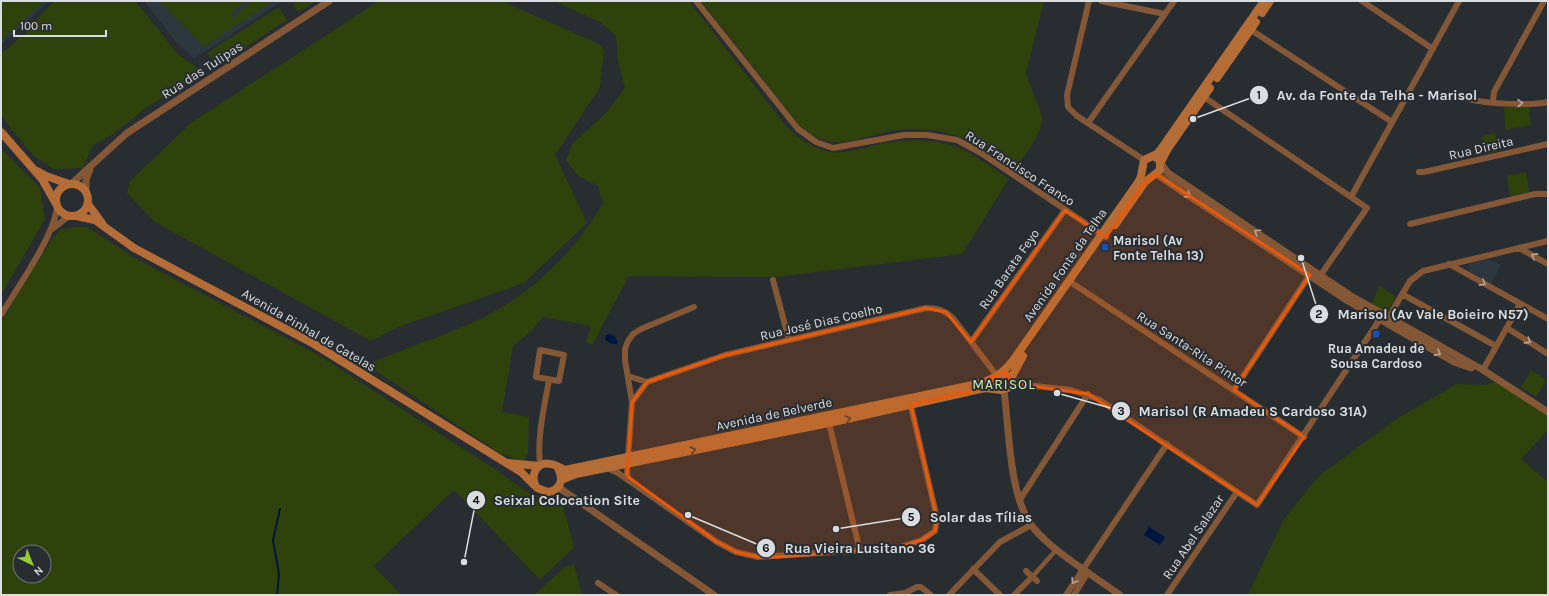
<svg xmlns="http://www.w3.org/2000/svg" width="1549" height="596" font-family="Karla,sans-serif">
<rect width="100%" height="100%" fill="#282d32"/>
<!-- built -->
<path fill="#2d3740" d="M1,1H49L1,45Z
M144,1H282L206,51L194,58L176,42Z
M1489,259L1501,265L1491,284L1470,272L1467,268L1471,263Z"/>
<!-- green -->
<path fill="#2f420c" fill-rule="evenodd" d="M1,1H44L1,41Z
M54,1H135L178,54L203,72L146,108L112,135L93,145L83,168L53,169L34,156L12,130L1,114V54L24,34Z
M159,1H245L230,15L232,19L251,1H273L204,47Z
M294,1H316L299,12L295,8Z
M379,1H502L599,44L604,50L600,87L555,155L587,223L524,283L398,327L371,341L155,222L127,193L130,181L191,123Z
M554,1H689L785,125C797,137 809,146 825,151C845,156 867,146 885,143C902,140 920,139 937,142C964,146 987,164 1009,179L962,254L776,277L629,276L592,345L586,342L591,326L543,317L531,332L513,346L502,412L529,417L528,453L523,461L499,453L367,365C410,345 456,333 497,310C541,285 578,246 603,203L598,186L577,175L566,160L573,143L606,113L625,88L618,61L616,36L600,22Z
M701,1H1044L1026,74L1042,116C1044,133 1023,156 1014,171C981,144 951,127 907,129C866,131 836,159 800,126Z
M279,7L287,20L219,65L207,53Z
M1529,106L1531,125L1505,130L1504,107Z
M1495,133L1500,151L1486,154L1482,136Z
M1,149L40,188L45,219L1,295Z
M1526,172L1529,192L1510,196L1507,176Z
M76,227H87L131,256L320,356L496,470L540,501L561,499L574,547L540,580L454,490L374,566L401,595H1V322L53,237L62,229ZM20,552H44V576H20Z
M1380,286L1396,297L1389,308L1386,311L1371,305Z
M1531,370L1546,380L1536,397L1521,387Z
M1494,382L1518,395L1548,416V430L1521,459L1548,482V595H1248L1284,519L1319,476L1398,418L1457,384L1487,385Z
M574,564L582,595H534L562,569Z"/>
<!-- water -->
<path fill="#00153f" d="M609,334L614,336L618,342L617,344H612L605,340L606,335Z
M1149,527L1165,537L1160,545L1144,535Z"/>
<g fill="none" stroke-linecap="round" stroke-linejoin="round">
<!-- stream -->
<path stroke="#00153f" stroke-width="2" d="M277,595L279,574L273,540L280,509"/>
<!-- pedestrian -->
<path stroke="#845737" stroke-width="4.5" d="M1032,577L1057,549"/>
<!-- minor -->
<path stroke="#845737" stroke-width="6" d="M696,1L798,129L816,142L833,148L904,135H927L957,140L981,153L1106,237
M1089,1L1067,95L1068,107L1077,116L1144,160
M1101,1L1165,14
M1362,1L1433,49
M1248,28L1392,122
M1201,95L1367,208L1318,279
M1463,97C1479,104 1531,106 1548,102
M1493,102L1494,92L1544,1
M1088,123L1174,1
M1419,172H1424L1548,144
M1351,197L1459,1
M1410,224L1535,194H1548
M52,229L69,216
M1519,248L1548,264
M1449,264L1548,319
M773,280L789,340
M1069,281L1304,437
M1402,294L1496,346
M1,315C17,288 53,238 57,208
M1387,320L1410,281L1423,271L1548,241
M1507,328L1548,354
M971,342L1065,210
M540,350L564,355L559,381L536,377Z
M1483,370L1520,304
M628,376L647,382
M1010,383L1071,390L1098,399L1257,505L1382,316
M1234,390L1311,273
M632,402L647,382L725,355L926,308C937,308 944,310 953,318L997,376
M829,423L860,551
M540,465C537,436 544,408 549,380
M607,468L618,473L717,542L736,552L758,557L897,548L922,540L935,531L937,518L910,402
M628,479L627,472L632,402L625,360V349L628,341L633,334L641,329L694,307
M1019,501L1088,394
M973,569L1000,595
M1026,571L1037,581
M598,583L616,595
M890,595L905,593L917,587H921L931,595
M949,595L1000,542L1031,525
M1014,595L1032,577
M1066,595L1167,444
M1074,595L1088,572
M1167,595L1237,492"/>
<!-- tertiary -->
<path stroke="#845737" stroke-width="7" d="M1161,164L1168,173L1351,296L1483,370L1548,412
M1156,174L1348,301L1454,362L1471,368
M71,184L127,133L329,1
M86,192V180L90,169
M1004,390C1009,428 1009,496 1032,526C1050,550 1094,576 1120,595
M558,487L714,595"/>
<!-- secondary -->
<path stroke="#b56d37" stroke-width="8" d="M1262,13L1270,1
M1217,78L1256,22
M1,132L42,179L55,202
M1161,162L1167,150L1210,88
M37,171L46,176L69,184
M56 200a16 16 0 1 1 32 0a16 16 0 1 1-32 0Z
M88,204L102,223
M76,216L95,220L134,248L314,344L521,472L534,485
M1115,225L1145,182L1160,170V160L1153,156
M1010,380L1023,356
M508,463L539,466
M558,468C564,479 561,490 548,492L537,488C529,477 536,461 550,464C555,464 560,468 565,470L973,385C991,381 1003,374 1014,359L1139,181L1141,176L1144,160L1157,154L1161,149L1264,1
M561,480L576,474L829,423L985,388L1001,390L1008,388L1010,381L1006,375L1001,374"/>
</g>
<!-- one-way arrows -->
<defs><path id="oneway-chevron" d="M-2-3.5L2.5 0L-2 3.5" fill="none" stroke-width="1.6" stroke-linecap="round" stroke-linejoin="round"/></defs>
<g stroke="#b8a79c">
<use href="#oneway-chevron" transform="translate(1520 103) rotate(-1)"/>
<use href="#oneway-chevron" transform="translate(1188 195) rotate(33)"/>
<use href="#oneway-chevron" transform="translate(1257 232) rotate(-146)"/>
<use href="#oneway-chevron" transform="translate(1534 256) rotate(-151)"/>
<use href="#oneway-chevron" transform="translate(1483 283) rotate(29)"/>
<use href="#oneway-chevron" transform="translate(1528 341) rotate(33)"/>
<use href="#oneway-chevron" transform="translate(1438 353) rotate(29)"/>
<use href="#oneway-chevron" transform="translate(1074 581) rotate(122)"/>
</g>
<g stroke="#443a33">
<use href="#oneway-chevron" transform="translate(848 419) rotate(-12)"/>
<use href="#oneway-chevron" transform="translate(693 450) rotate(-11)"/>
</g>
<!-- marked area -->
<path fill="#e8590c" fill-opacity="0.2" stroke="#e8590c" stroke-width="3" stroke-linejoin="round" d="M1156,174L1310,275L1234,390L1304,437L1257,505L1088,394L1010,383L1006,372L988,379L997,389L985,388L911,405L937,518L935,531L922,540L897,548L778,557H758L736,552L717,542L627,476L632,402L647,382L725,355L926,308L946,312L971,342L1065,210L1106,237L1145,182Z"/>
<!-- markers -->
<g fill="#1a4fb4" stroke="#282d32" stroke-width="1.5">
<rect x="1101" y="243" width="8" height="8" rx="2"/>
<rect x="1372" y="330" width="8" height="8" rx="2"/>
</g>
<g text-anchor="middle" dominant-baseline="central" stroke-width="4" stroke-linejoin="round" paint-order="stroke">
<!-- street labels -->
<g font-size="13" fill="#dadde0" stroke="#282d32">
<text transform="translate(202 70) rotate(-33)">Rua das Tulipas</text>
<text transform="translate(1481 148) rotate(-13)">Rua Direita</text>
<text transform="translate(1020 168) rotate(33)">Rua Francisco Franco</text>
<text transform="translate(1065 265) rotate(-55)">Avenida Fonte da Telha</text>
<text transform="translate(1009 269) rotate(-55)">Rua Barata Feyo</text>
<text transform="translate(821 322) rotate(-13)">Rua José Dias Coelho</text>
<text transform="translate(309 330) rotate(30)">Avenida Pinhal de Catelas</text>
<text transform="translate(1192 349) rotate(33)">Rua Santa-Rita Pintor</text>
<text transform="translate(774 414) rotate(-12)">Avenida de Belverde</text>
<text transform="translate(1193 537) rotate(-56)">Rua Abel Salazar</text>
</g>
<!-- poi labels -->
<g font-size="13" font-weight="bold" fill="#dadde0" stroke="#282d32" text-anchor="start">
<text x="1113" y="240">Marisol (Av<tspan x="1113" dy="15">Fonte Telha 13)</tspan></text>
<text x="1376" y="348" text-anchor="middle">Rua Amadeu de<tspan x="1376" dy="15">Sousa Cardoso</tspan></text>
</g>
<!-- neighbourhood labels -->
<g font-size="14" letter-spacing="1" fill="#ceefa7" stroke="#282d32">
<text x="1004" y="384">MARISOL</text>
</g>
</g>
<!-- callouts -->
<path fill="none" stroke="#dadde0" stroke-width="1.5" d="M1193 119L1259 95M1301 258L1319 314M1057 393L1121 411M464 562L476 500M836 529L911 517M688 515L766 548"/>
<g fill="#dadde0" stroke="#282d32" stroke-width="1.5">
<circle cx="1193" cy="119" r="4"/>
<circle cx="1301" cy="258" r="4"/>
<circle cx="1057" cy="393" r="4"/>
<circle cx="464" cy="562" r="4"/>
<circle cx="836" cy="529" r="4"/>
<circle cx="688" cy="515" r="4"/>
<circle cx="1259" cy="95" r="10"/>
<circle cx="1319" cy="314" r="10"/>
<circle cx="1121" cy="411" r="10"/>
<circle cx="476" cy="500" r="10"/>
<circle cx="911" cy="517" r="10"/>
<circle cx="766" cy="548" r="10"/>
</g>
<g font-size="12" text-anchor="middle" font-weight="bold" fill="#111">
<text x="1259" y="99">1</text>
<text x="1319" y="318">2</text>
<text x="1121" y="415">3</text>
<text x="476" y="504">4</text>
<text x="911" y="521">5</text>
<text x="766" y="552">6</text>
</g>
<g font-size="14" text-anchor="middle" font-weight="bold" fill="#dadde0" stroke="#282d32" stroke-width="4" stroke-linejoin="round" paint-order="stroke">
<text x="1377" y="100">Av. da Fonte da Telha - Marisol</text>
<text x="1433" y="319">Marisol (Av Vale Boieiro N57)</text>
<text x="1253" y="416">Marisol (R Amadeu S Cardoso 31A)</text>
<text x="567" y="505">Seixal Colocation Site</text>
<text x="981" y="522">Solar das Tílias</text>
<text x="860" y="553">Rua Vieira Lusitano 36</text>
</g>
<!-- border -->
<rect width="1549" height="596" fill="none" stroke="#dadde0" stroke-width="4"/>
<!-- north arrow -->
<g transform="translate(32 564) rotate(137)"><circle r="19" fill="#282d32" stroke="#6f7378"/>
<path d="M0-3L7 15L0 10L-7 15Z" fill="#96cc3a"/>
<text y="-6" font-size="11" font-weight="bold" text-anchor="middle" fill="#dadde0">N</text>
</g>
<!-- scale -->
<path d="M14 30v6h92v-6" fill="none" stroke="#dadde0" stroke-width="2"/>
<text x="20" y="30" font-size="12" fill="#dadde0" stroke="#282d32" stroke-width="3" paint-order="stroke">100 m</text>
</svg>
